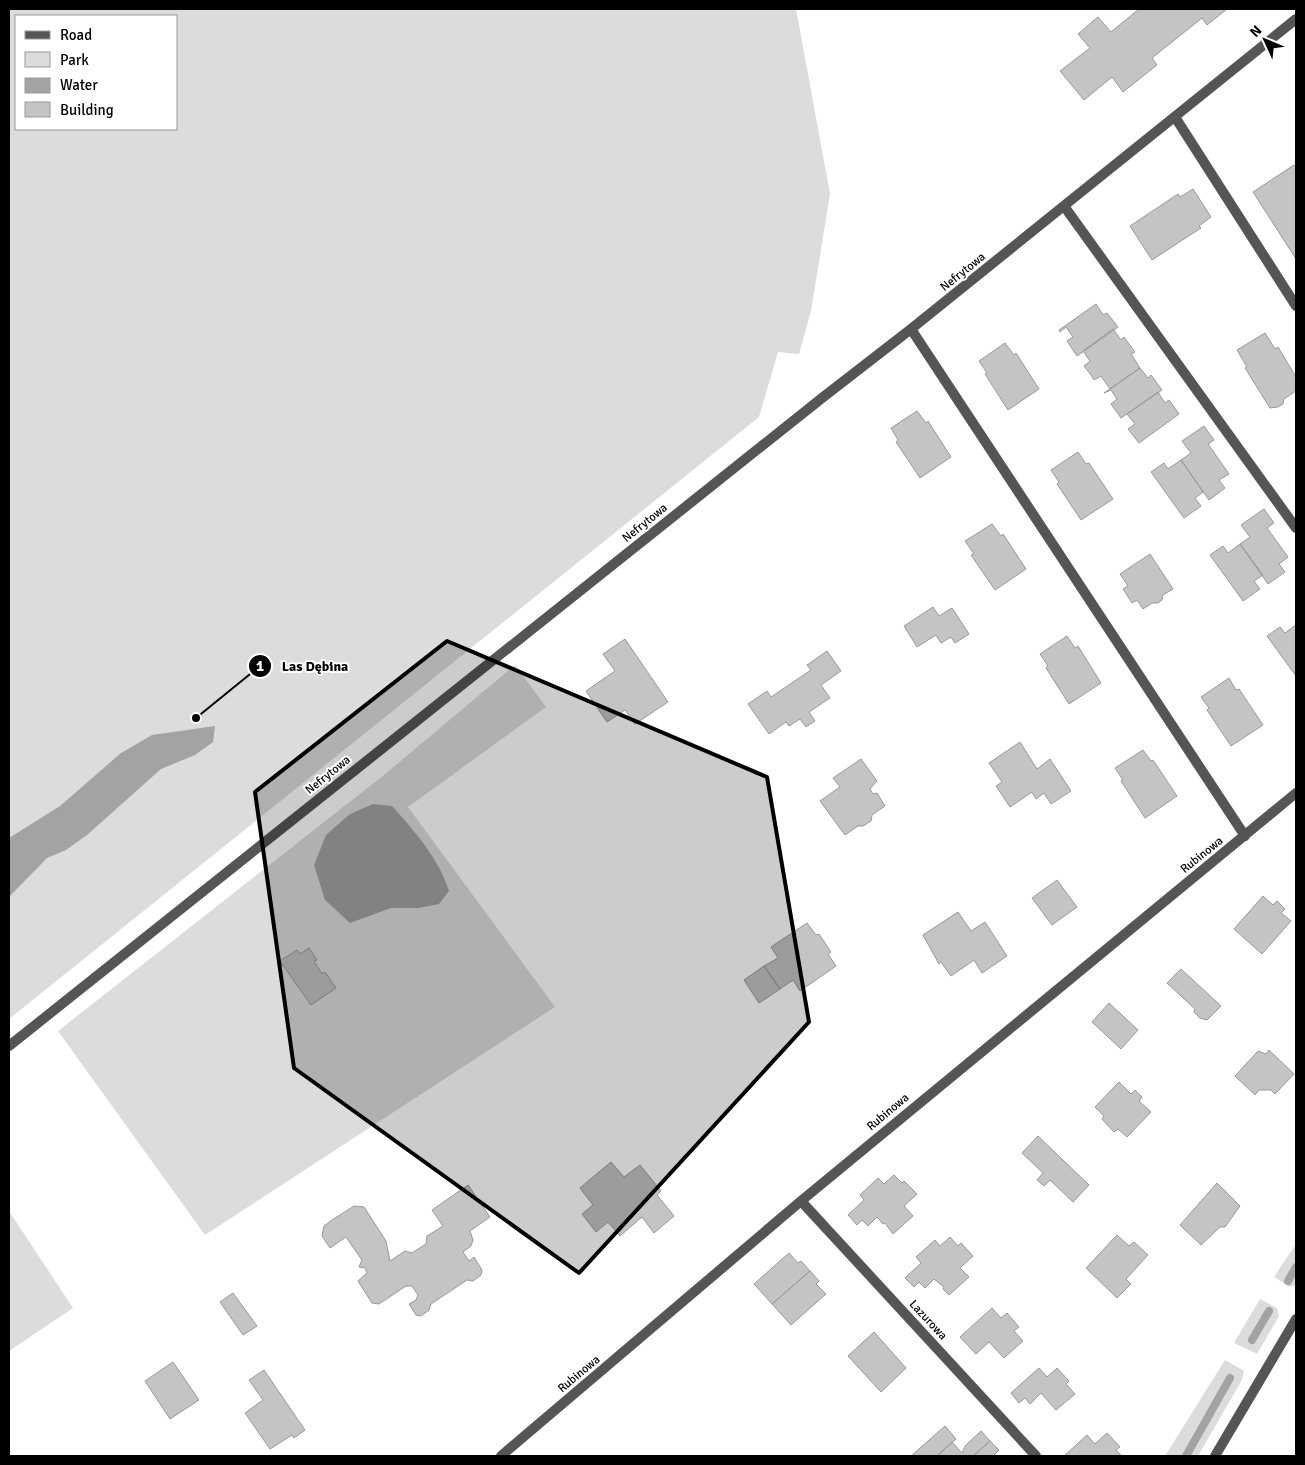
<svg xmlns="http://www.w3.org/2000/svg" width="1305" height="1465" font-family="Signika,sans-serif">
<rect width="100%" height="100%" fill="#fff"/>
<!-- green -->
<path fill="#dcdcdc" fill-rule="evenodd" d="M9,9H796L830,194L811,311L799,354L778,352L759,417L9,1019ZM16,16H176V129H16Z
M515,665L546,707L408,807L555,1007L205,1235L58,1031L384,775Z
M9,1211L73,1308L9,1351Z
M1296,1244V1285L1290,1287L1274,1277Z
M1260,1299L1277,1308L1279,1316L1257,1354L1234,1343Z
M1225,1360L1244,1371L1242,1380L1198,1456H1165Z"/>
<!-- water -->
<path fill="#a3a3a3" d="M215,726L213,742L195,755L161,769L87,835L66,850L47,858L9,897V838L60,806L121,753L152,735Z
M373,804L392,806C414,830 439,859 449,891L439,904L419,908H391L350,923L325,900L314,865L326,835L350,814Z"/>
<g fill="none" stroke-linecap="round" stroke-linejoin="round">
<!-- stream -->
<path stroke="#a3a3a3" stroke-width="8" d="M1288,1281L1296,1267
M1252,1340L1269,1311
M1186,1456L1230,1378"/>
</g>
<!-- building -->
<path fill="#c4c4c4" stroke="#999" d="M1139,9H1227L1207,25L1202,18L1152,58L1157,65L1123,92L1112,77L1084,100L1060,71L1090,48L1078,34L1098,17L1111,32Z
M1294,165L1296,168V259L1253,192Z
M1193,189L1211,217L1199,226L1201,228L1152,260L1130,226L1178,194L1180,197Z
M1096,304L1103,315L1107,313L1118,327L1077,356L1067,341L1073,337L1066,327L1060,332L1059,330Z
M1113,329L1121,340L1124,337L1135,352L1131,354L1140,368L1110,389L1101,376L1094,380L1091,375L1084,366L1090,361L1083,351Z
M1265,333L1275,349L1278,347L1296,377V391L1284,399L1283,404L1278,407L1270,408L1245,368L1247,367L1237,350Z
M1005,343L1014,355L1016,353L1039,389L1008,410L985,374L987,373L979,361Z
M1140,368L1148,378L1151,375L1162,390L1121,418L1111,404L1117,399L1111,390L1104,393Z
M1158,392L1165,403L1169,400L1179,414L1139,443L1128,429L1135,424L1127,414Z
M917,411L926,423L928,421L951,457L920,478L896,442L898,440L891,428Z
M1204,426L1214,440L1208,444L1229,474L1219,480L1225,488L1209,500L1181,460L1191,453L1182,441Z
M1078,452L1086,464L1089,463L1113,499L1081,520L1057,484L1059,482L1051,470Z
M1181,460L1203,492L1195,498L1201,506L1184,518L1151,472L1164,463L1168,469Z
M1264,509L1274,523L1267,528L1288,557L1279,564L1285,572L1268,584L1240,544L1250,537L1241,525Z
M992,524L1001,536L1003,534L1026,569L995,590L971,555L974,554L965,541Z
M1240,544L1263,575L1254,581L1260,589L1243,601L1210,555L1223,546L1228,553Z
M1150,554L1173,589L1163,595L1162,600L1158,603H1152L1143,609L1137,600L1132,603L1123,589L1128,586L1120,574Z
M933,607L939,616L952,608L969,634L955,643L951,637L941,643L936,635L917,647L904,626Z
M1296,625V676L1267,636L1280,627L1285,633Z
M1067,636L1075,648L1078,646L1101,683L1069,704L1046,668L1048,666L1040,654Z
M625,639L668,702L635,724L625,710L607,722L586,691L615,671L603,654Z
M827,651L841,671L821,685L830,698L809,712L815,721L806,727L800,719L789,726L786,722L769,734L748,704L767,691L771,697L811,670L807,665Z
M1229,678L1236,690L1239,689L1263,725L1231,746L1207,710L1209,708L1201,697Z
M1020,742L1037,769L1050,759L1071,791L1051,804L1044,793L1036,799L1032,792L1010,807L996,786L1002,782L989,763Z
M1143,750L1151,761L1153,760L1177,796L1145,818L1121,781L1123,780L1115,768Z
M861,759L877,781L870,789L873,794L877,793L885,806L872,815L871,821L863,826H858L845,835L820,801L840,787L833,778Z
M1057,880L1077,907L1052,925L1032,898Z
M1263,896L1273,905L1277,901L1285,909L1281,913L1291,921L1262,954L1234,929Z
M958,912L971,931L985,922L1007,956L982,973L974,960L951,976L941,962L939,964L923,935Z
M807,923L816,935L819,934L831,952L828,954L836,966L800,991L793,980L780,989L764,966L778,958L771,947Z
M309,948L317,960L314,961L322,974L325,972L336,988L311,1005L280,961L297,950L300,954Z
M764,966L780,989L759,1003L744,980Z
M1181,969L1221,1006L1207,1020L1200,1018L1194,1012L1195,1009L1167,983Z
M1109,1003L1138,1030L1121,1049L1092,1022Z
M1269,1050L1294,1074L1275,1094L1271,1090H1259L1255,1095L1235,1076L1258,1051L1266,1054Z
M1119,1082L1131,1094L1135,1090L1142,1097L1139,1101L1151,1112L1127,1137L1118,1129L1114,1132L1102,1119L1104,1116L1095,1107Z
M1038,1136L1089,1185L1073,1202L1050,1180L1044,1186L1037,1180L1043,1173L1022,1153Z
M611,1162L624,1177L640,1165L661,1191L657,1195L674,1216L654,1233L642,1217L620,1236L608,1222L596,1232L582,1214L593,1205L580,1188Z
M894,1175L902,1183L904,1181L917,1194L904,1206L913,1216L893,1234L885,1223L883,1224L877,1217L868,1226L862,1220L857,1225L848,1215L864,1200L860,1195L878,1178L884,1184Z
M1217,1183L1240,1206L1225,1227H1220L1201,1245L1180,1225Z
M468,1185L490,1217L470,1231L473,1240L471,1246L463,1252L469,1261L474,1257L482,1270L481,1275L473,1281L467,1280L431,1304L429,1310L421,1316L416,1315L409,1304L416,1300L418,1295L412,1286H406L379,1304L372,1303L358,1281L367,1273L365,1268L359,1267L362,1260L346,1237L330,1248L322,1236L324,1226L332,1220L354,1206L364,1207L386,1241L390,1261L405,1251L412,1253L426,1244L427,1236L443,1226L432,1210Z
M1117,1235L1129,1246L1134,1242L1148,1255L1126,1279L1131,1284L1117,1298L1086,1268Z
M950,1237L958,1246L961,1243L973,1256L960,1268L969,1277L949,1295L943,1289L944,1287L934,1279L925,1288L919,1282L914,1287L905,1278L921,1263L916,1257L935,1240L940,1246Z
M789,1253L798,1263L801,1261L810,1271L772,1304L754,1284Z
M810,1271L819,1281L816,1284L826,1294L791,1325L772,1304Z
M233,1293L257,1326L243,1335L220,1302Z
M992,1308L1001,1318L1007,1313L1019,1327L1014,1331L1023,1341L1004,1358L989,1342L976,1354L960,1337Z
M874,1332L906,1368L881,1392L848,1356Z
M173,1362L199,1400L170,1419L145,1381Z
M1039,1368L1047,1377L1057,1368L1069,1381L1066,1384L1075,1394L1056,1410L1041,1393L1030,1404L1025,1398L1019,1403L1011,1393Z
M264,1370L305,1430L294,1438L292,1435L270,1449L245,1413L263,1400L249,1380Z
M945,1426L956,1439L937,1456H911Z
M981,1431L990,1441L973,1456H937L952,1442L962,1453L965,1446Z
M1107,1433L1120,1447L1116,1450L1122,1456H1064L1087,1435L1095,1444Z
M990,1441L999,1450L993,1456H973Z"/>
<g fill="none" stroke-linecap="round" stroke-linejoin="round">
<!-- minor -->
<path stroke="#555" stroke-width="10" d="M1175,117L1296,306
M1064,206L1296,528
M911,329L1245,836
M9,1046L822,398L911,329L1296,19
M801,1201L1036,1456
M501,1456L801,1201L1296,793"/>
<!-- tertiary -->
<path stroke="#555" stroke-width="10" d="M1215,1456L1296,1319"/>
</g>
<!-- marked area -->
<path fill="#000" fill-opacity="0.2" stroke="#000" stroke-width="4" stroke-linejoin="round" d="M447,641L767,777L809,1022L579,1273L294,1068L255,792Z"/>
<g text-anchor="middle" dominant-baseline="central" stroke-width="4" stroke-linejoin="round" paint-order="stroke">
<!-- street labels -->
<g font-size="12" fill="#000" stroke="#fff">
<text transform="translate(963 272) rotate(-39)">Nefrytowa</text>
<text transform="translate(645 523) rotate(-39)">Nefrytowa</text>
<text transform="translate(328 775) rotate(-39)">Nefrytowa</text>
<text transform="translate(1202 855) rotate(-39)">Rubinowa</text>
<text transform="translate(888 1112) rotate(-40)">Rubinowa</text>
<text transform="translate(928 1320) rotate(47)">Lazurowa</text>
<text transform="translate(579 1374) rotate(-40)">Rubinowa</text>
</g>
</g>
<!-- callouts -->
<path fill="none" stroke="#000" stroke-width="2" d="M196 718L260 666"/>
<g fill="#000" stroke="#fff" stroke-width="2">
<circle cx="196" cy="718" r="5"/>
<circle cx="260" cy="666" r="12"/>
</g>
<g font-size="15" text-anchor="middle" font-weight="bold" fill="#fff">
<text x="260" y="671">1</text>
</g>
<g font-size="14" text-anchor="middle" font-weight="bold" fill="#000" stroke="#fff" stroke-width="4" stroke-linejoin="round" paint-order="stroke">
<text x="315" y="671">Las Dębina</text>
</g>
<!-- border -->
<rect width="1305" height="1465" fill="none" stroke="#000000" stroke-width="20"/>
<!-- legend -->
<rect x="15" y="15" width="162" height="115" fill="#ffffff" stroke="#999999"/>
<rect x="25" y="31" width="25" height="8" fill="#555555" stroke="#999999"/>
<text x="60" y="40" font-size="15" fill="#000000">Road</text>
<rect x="25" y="52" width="25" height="15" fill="#dcdcdc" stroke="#999999"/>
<text x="60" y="65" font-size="15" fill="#000000">Park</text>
<rect x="25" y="78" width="25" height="15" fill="#a3a3a3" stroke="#999999"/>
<text x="60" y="90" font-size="15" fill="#000000">Water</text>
<rect x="25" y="102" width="25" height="15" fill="#c4c4c4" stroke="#999999"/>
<text x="60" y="115" font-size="15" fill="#000000">Building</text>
<!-- north arrow -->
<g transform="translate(1265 40) rotate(314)" stroke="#ffffff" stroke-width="4" paint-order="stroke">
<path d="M0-4L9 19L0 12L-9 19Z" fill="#000000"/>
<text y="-8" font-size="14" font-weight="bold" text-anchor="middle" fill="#000000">N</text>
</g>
</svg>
